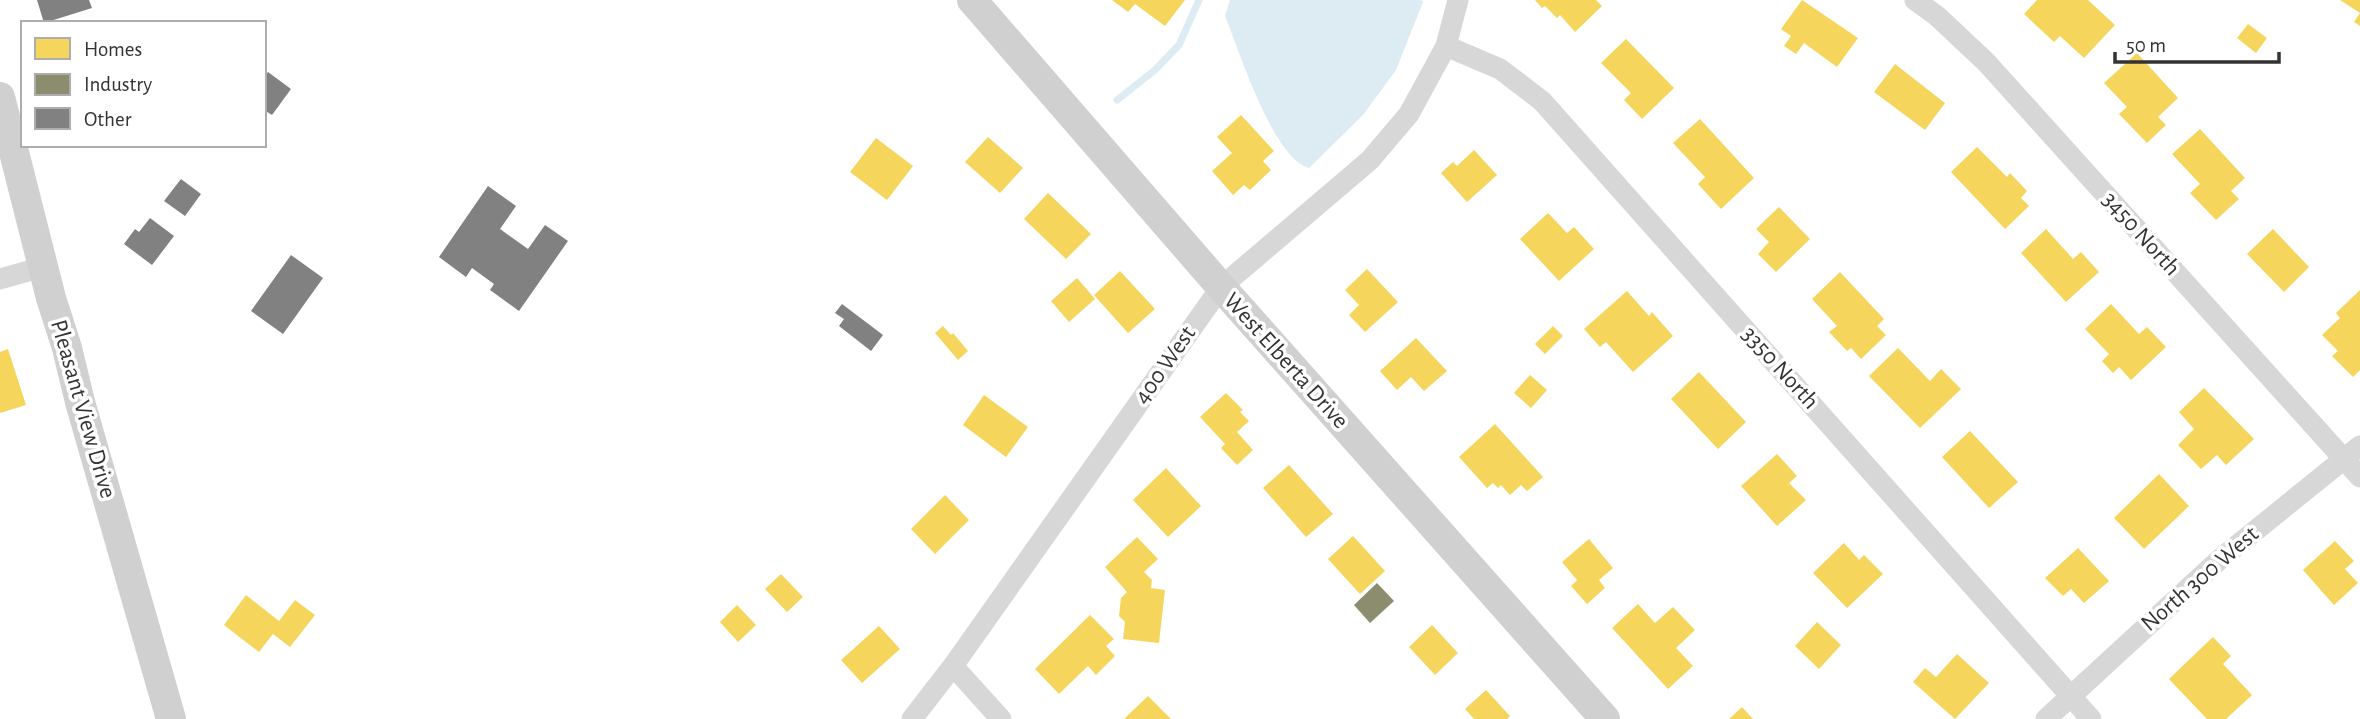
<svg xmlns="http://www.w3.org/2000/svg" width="2360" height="719" font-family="'Alegreya Sans',sans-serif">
<rect width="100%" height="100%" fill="#fff"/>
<!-- water -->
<path fill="#ddebf3" d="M1230,0H1421L1423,2L1396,70L1363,115L1309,168C1273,159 1239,50 1225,16Z"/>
<!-- homes -->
<path fill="#f6d55c" d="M1112,0H1185L1165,26L1135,4L1128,12Z
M1535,0H1596L1602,6L1575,32L1560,15L1557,18L1545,6L1542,8Z
M1802,0L1858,38L1837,67L1804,43L1796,54L1784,46L1791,36L1781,29Z
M2037,0H2088L2115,25L2084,58L2060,36L2054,42L2024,14Z
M2340,0H2360V26L2354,22L2360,13Z
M2248,24L2267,38L2256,53L2237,38Z
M1626,39L1674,88L1642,119L1624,100L1631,93L1601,63Z
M2137,53L2178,98L2158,117L2166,125L2147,143L2119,114L2127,107L2104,83Z
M1895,64L1945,103L1925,130L1874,92Z
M1241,115L1274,151L1263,161L1271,170L1250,190L1244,185L1233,195L1212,171L1232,153L1217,137Z
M1700,119L1754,178L1721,209L1698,184L1705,177L1673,143Z
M2200,129L2245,178L2231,191L2239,199L2216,220L2190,193L2200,184L2172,154Z
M988,137L1023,168L1000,193L965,162Z
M876,138L913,166L887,200L850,172Z
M1977,147L2007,177L2010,173L2027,191L2021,198L2029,206L2005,229L1951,172Z
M1474,150L1497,175L1467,202L1441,173L1453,162L1457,166Z
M1048,193L1091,234L1066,259L1024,219Z
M1779,207L1810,239L1776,272L1758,254L1769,242L1756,229Z
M1548,213L1567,233L1574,227L1594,249L1559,281L1520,239Z
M2046,229L2073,259L2081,252L2099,272L2066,302L2021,253Z
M2273,229L2309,267L2284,292L2247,254Z
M1367,269L1398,302L1365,332L1349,315L1359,305L1345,290Z
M1120,271L1155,309L1128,333L1094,295Z
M1840,272L1884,319L1877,326L1886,335L1861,359L1851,348L1847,351L1829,332L1837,326L1812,299Z
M1077,278L1095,299L1069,322L1051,301Z
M2360,290V370L2353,377L2332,356L2338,351L2322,335L2340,318L2336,313Z
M1627,291L1649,316L1652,312L1673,336L1633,372L1606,342L1600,347L1584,329Z
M2111,304L2139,334L2147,327L2166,347L2131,380L2119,367L2113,373L2102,361L2109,354L2085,329Z
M943,326L951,335L953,333L968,351L958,360L935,333Z
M1553,326L1563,336L1545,354L1535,344Z
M1416,338L1447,371L1424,391L1411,377L1397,390L1380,371Z
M1898,348L1930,381L1941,369L1961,389L1920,428L1869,376Z
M8,349L26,405L0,413V352Z
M1699,372L1746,422L1718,449L1671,399Z
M1530,375L1547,390L1531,408L1514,393Z
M2204,388L2254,439L2226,465L2217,455L2201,469L2178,445L2194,429L2179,412Z
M1226,393L1243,410L1240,412L1249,421L1237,432L1253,450L1237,465L1221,448L1225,444L1200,417Z
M984,395L1028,427L1006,457L963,425Z
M1495,424L1543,477L1527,491L1521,485L1510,495L1501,485L1498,488L1493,483L1487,488L1459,457Z
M1970,431L2018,482L1989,508L1942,457Z
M1777,454L1797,476L1789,483L1806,500L1777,526L1741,486Z
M1289,465L1333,514L1306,537L1263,488Z
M1166,468L1201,506L1168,537L1133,500Z
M2159,474L2189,506L2144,549L2114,518Z
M945,495L969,520L935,554L911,529Z
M1353,536L1385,571L1360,594L1328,559Z
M1137,537L1158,559L1144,572L1152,580L1151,588L1165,590L1159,643L1123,639L1125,622L1119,616L1121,598L1127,592L1105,567Z
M1589,539L1613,568L1599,580L1605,588L1587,604L1571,586L1577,580L1562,562Z
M2335,541L2354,561L2345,569L2358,583L2334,605L2303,570Z
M1844,543L1859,560L1864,555L1883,574L1847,608L1813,573Z
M2078,548L2109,581L2084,603L2071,589L2063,596L2045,578Z
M781,574L803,597L787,612L765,589Z
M246,595L279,621L295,600L315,615L290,647L273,634L259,652L224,625Z
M1638,604L1655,623L1673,607L1695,630L1676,648L1693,666L1668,689L1612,628Z
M737,605L756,625L738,642L720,622Z
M1090,615L1114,639L1106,646L1115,656L1096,675L1088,666L1059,694L1035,669Z
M1817,622L1841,645L1819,669L1795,646Z
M1432,625L1458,653L1435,675L1409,647Z
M879,626L900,649L862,683L841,660Z
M2213,637L2231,656L2223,664L2252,695L2226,719H2207L2169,679Z
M1957,654L1989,683L1955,719L1913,682L1925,668L1936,677Z
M1486,690L1510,716L1507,719H1474L1465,709Z
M1148,696L1171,719H1124Z
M1742,707L1753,719H1729Z"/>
<!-- industry -->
<path fill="#8c8c6e" d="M1377,583L1394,601L1370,623L1354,605Z"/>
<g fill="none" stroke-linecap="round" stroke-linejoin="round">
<!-- stream -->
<path stroke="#ddebf3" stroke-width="7" d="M1117,100L1155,70L1179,45L1199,0"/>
</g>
<!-- building -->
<path fill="#818181" d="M37,0H89L92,8L44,23Z
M268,72L291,89L272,115L264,110V77Z
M181,179L201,194L185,216L164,201Z
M488,186L516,206L500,229L528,249L545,225L568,241L519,311L490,290L494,284L472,268L466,277L439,257Z
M150,218L174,236L152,265L124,244L135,229L139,232Z
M291,255L323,278L283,334L251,311Z
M842,304L883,335L871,351L839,326L844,319L835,313Z"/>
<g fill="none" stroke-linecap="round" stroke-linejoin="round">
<!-- street -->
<path stroke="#d7d7d7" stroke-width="21" d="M1915,0L1937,16L1986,62L2360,477
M1446,46L1500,69L1542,101L2091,719
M0,279L43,267
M953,666L1001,719
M912,719L953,666L1221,287L1370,160L1409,114L1446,46L1458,0
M2046,719L2219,560L2360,446"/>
<!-- secondary -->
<path stroke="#d0d0d0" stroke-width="30" d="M972,0L1221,287L1605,719
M0,97L51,298L67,348L80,402L171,719"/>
</g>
<g text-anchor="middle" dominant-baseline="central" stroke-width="7" stroke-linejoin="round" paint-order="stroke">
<!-- street labels -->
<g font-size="24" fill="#333" stroke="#fff">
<text transform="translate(2141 234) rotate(48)">3450 North</text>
<text transform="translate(1286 361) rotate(48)">West Elberta Drive</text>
<text transform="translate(1165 365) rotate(-55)">400 West</text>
<text transform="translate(1780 368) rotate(48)">3350 North</text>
<text transform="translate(83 409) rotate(74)">Pleasant View Drive</text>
<text transform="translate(2200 579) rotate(-41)">North 300 West</text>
</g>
</g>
<!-- legend -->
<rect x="21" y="21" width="245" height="126" fill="#ffffff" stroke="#adadad" stroke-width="2"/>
<rect x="35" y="38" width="35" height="21" fill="#f6d55c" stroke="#adadad" stroke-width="2"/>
<text x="84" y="56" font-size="21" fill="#333333">Homes</text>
<rect x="35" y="74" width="35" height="21" fill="#8c8c6e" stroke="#adadad" stroke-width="2"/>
<text x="84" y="91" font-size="21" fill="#333333">Industry</text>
<rect x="35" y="108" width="35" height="21" fill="#818181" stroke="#adadad" stroke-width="2"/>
<text x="84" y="126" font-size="21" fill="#333333">Other</text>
<!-- scale -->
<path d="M2115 52v10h164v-10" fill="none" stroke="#333333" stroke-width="3.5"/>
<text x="2126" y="52" font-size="21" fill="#333333" stroke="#ffffff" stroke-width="5" paint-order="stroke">50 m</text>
</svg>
